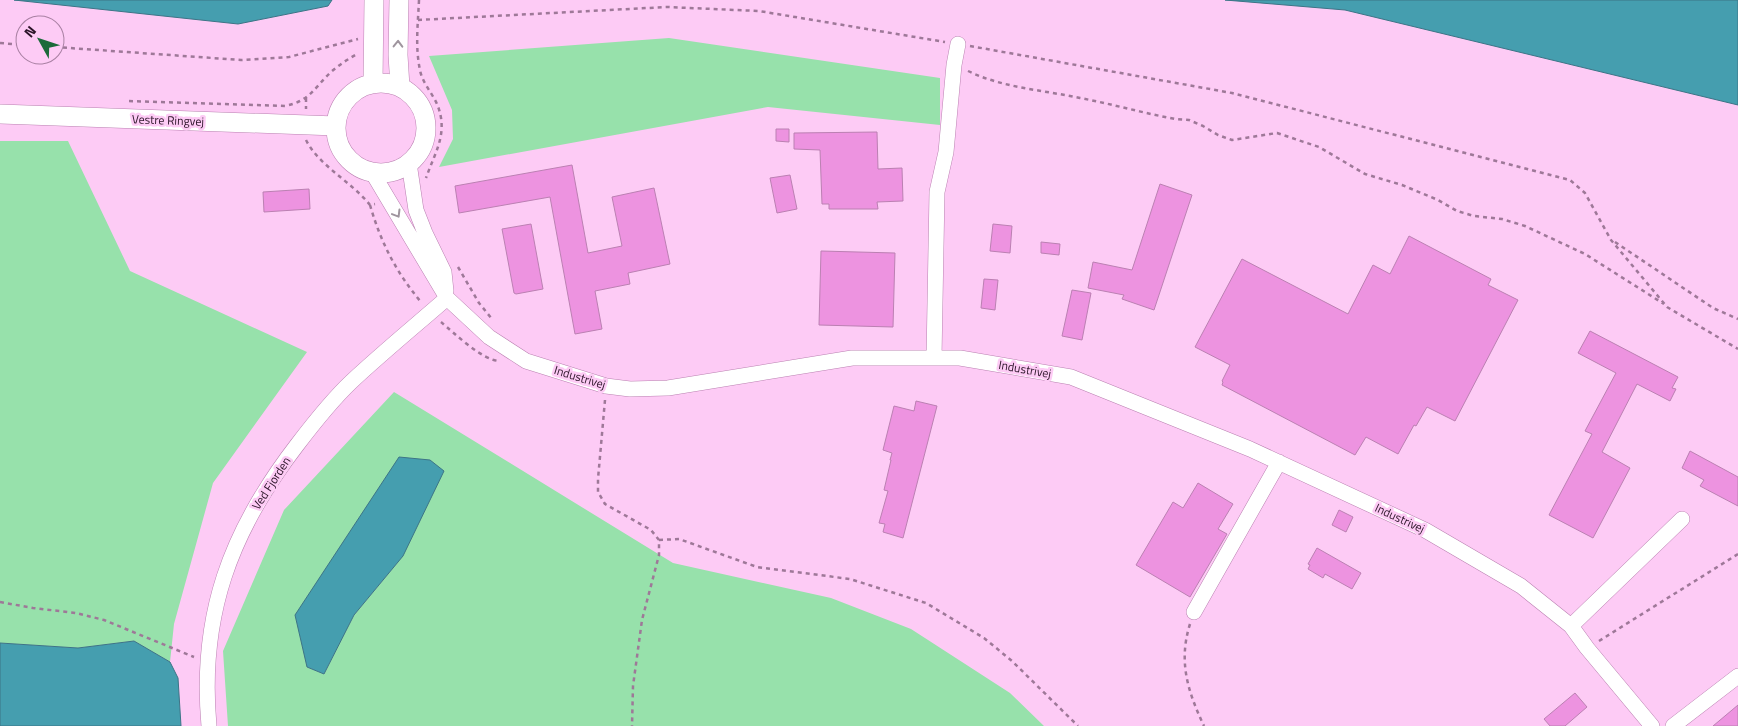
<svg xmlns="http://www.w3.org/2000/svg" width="1738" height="726" font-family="'Titillium Web',sans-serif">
<rect width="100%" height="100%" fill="#fdcbf5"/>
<!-- green -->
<path fill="#97e1ab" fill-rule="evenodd" d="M669,38L940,78V125L768,107L439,167L453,139L452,110L429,56Z
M0,141H68L130,271L307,352L213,483L174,624L170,662L134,641L78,648L0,643Z
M394,392L673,563L831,598L911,629L1010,693L1044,726H228L223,651L284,510ZM403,556L354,615L324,674L307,667Z"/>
<!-- water -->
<path fill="#459eaf" stroke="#3d7486" d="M14,0H332L328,6L238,24Z
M1225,0H1738V105L1345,10Z
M399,457L430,460L444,471L403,556L354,615L324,674L307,667L295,615Z
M134,641L170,662L178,678L181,726H0V643L78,648Z"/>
<!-- building -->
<path fill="#ed93e0" stroke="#bb80b2" d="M776,129H789V142L776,141Z
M877,132L878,169L902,168L903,201L877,202L878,209H829V204H822L820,150L794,149V133Z
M572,165L588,253L622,246L612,197L654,188L670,264L628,273L630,284L595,291L602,329L575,334L550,197L459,213L455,186Z
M790,175L797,209L777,213L770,178Z
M1160,184L1192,195L1154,310L1122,299L1124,295L1088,288L1093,262L1132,270Z
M309,189L310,209L264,212L263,192Z
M531,224L543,289L516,294L514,293L502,229Z
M993,224L1012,226L1010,253L990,251Z
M1409,236L1491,279L1488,285L1518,300L1455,421L1427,407L1416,426L1414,425L1398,454L1366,437L1355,455L1222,385L1223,382L1222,381L1230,365L1195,347L1242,259L1348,314L1373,265L1390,274Z
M1041,242L1060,244L1059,255L1041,253Z
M821,251L895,253L893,327L819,325Z
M984,279L998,280L995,310L981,308Z
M1072,290L1091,293L1082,340L1062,336Z
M1590,331L1678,377L1672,388L1676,389L1670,401L1637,384L1602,452L1630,468L1593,538L1549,515L1592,434L1585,431L1616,373L1578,353Z
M916,401L937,406L903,538L883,532L885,524L879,523L888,491L884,490L891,460H890L892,453L883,450L894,406L914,411Z
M1690,451L1738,477V506L1700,486L1704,480L1682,468Z
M1198,483L1233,504L1218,529L1227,534L1190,597L1136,565L1173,502L1183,508Z
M1339,510L1353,517L1346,532L1332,525Z
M1317,548L1361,573L1352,589L1325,574L1323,578L1308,569L1310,565L1308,564Z
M1575,693L1587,707L1565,726H1550L1544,719Z
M1738,705V726H1713Z"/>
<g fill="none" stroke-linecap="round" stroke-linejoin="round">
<!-- minor casing -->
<g stroke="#ba80b1" stroke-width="16">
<path id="minor" d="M409,163L416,210L425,233L444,272L446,291
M372,172L447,298L489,337L526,361L606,386L630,389L668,388L852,358H960L1071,377L1250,449L1425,530L1521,586L1571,626L1587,648L1652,726
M934,358L937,192L946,152L954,65L958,44
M1194,612L1279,462
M1571,626L1682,519
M209,726C199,616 230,532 297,445C313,424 331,401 351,382C382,353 415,326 447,298
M1673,726L1738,676"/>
</g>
<!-- major casing -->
<g stroke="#ba80b1" stroke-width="20">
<path id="major" d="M399,0L398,55L400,87
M373,83L374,0
M336 128a45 45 0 1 1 90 0a45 45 0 1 1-90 0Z
M0,114L336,126"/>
</g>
<!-- path -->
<path stroke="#9e7898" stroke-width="2.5" stroke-dasharray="4 4" stroke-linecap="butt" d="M419,0C418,23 415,47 420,70C422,82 432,93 437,104C449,133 435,152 426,178
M418,20L667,7L759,11L945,42
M0,43L25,45
M970,46L1232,93L1570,180L1585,193L1611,240L1667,307L1738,349
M55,47L241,60L289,57L358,39
M968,71C1003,88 1043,90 1080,98C1112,104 1143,113 1175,119L1189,120L1203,126L1218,135L1232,140L1277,133L1319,147L1365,174L1402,185L1438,200L1457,211L1474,216L1502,219L1525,226L1585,254L1664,304
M306,98V109
M129,101L285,106C310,101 315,87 331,72C339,65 348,59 357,54
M306,140C319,166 352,182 370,205L375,204
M370,205C381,243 396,272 421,302
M1615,242L1713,308L1738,319
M458,267L479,303L492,319
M441,322C454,333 483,361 500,361
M605,400L598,479V492L605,504L651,530L659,540V555L642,620L633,686L632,726
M659,540L679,539L757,567L850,579L926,603L984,638L1012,661L1078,726
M0,602L33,608L76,613L104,620L194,657
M1190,624C1178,662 1188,692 1204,726
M1599,641L1738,554"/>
<!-- minor -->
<use href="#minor" stroke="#fff" stroke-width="15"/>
<!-- major -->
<use href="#major" stroke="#fff" stroke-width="19"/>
</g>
<!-- one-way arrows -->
<defs><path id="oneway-chevron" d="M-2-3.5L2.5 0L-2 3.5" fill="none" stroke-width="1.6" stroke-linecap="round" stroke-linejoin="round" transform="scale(1.25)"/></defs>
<g stroke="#9f959e">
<use href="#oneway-chevron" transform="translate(398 44) rotate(-89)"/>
<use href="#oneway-chevron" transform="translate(397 214) rotate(59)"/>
</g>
<g text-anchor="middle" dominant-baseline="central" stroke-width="5" stroke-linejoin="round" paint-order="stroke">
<!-- street labels -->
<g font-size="12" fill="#2a1327" stroke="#fdcbf5">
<text transform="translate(168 120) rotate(2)">Vestre Ringvej</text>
<text transform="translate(1025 369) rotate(10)">Industrivej</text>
<text transform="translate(580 377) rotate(17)">Industrivej</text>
<text transform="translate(271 483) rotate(-57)">Ved Fjorden</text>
<text transform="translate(1400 518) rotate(25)">Industrivej</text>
</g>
</g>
<!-- north arrow -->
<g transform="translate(40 40) rotate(310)"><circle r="24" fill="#fdcbf5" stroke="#a981a3"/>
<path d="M0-4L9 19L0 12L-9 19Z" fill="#1b6a3a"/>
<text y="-8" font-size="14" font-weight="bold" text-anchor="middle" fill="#2a1327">N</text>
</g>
</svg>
